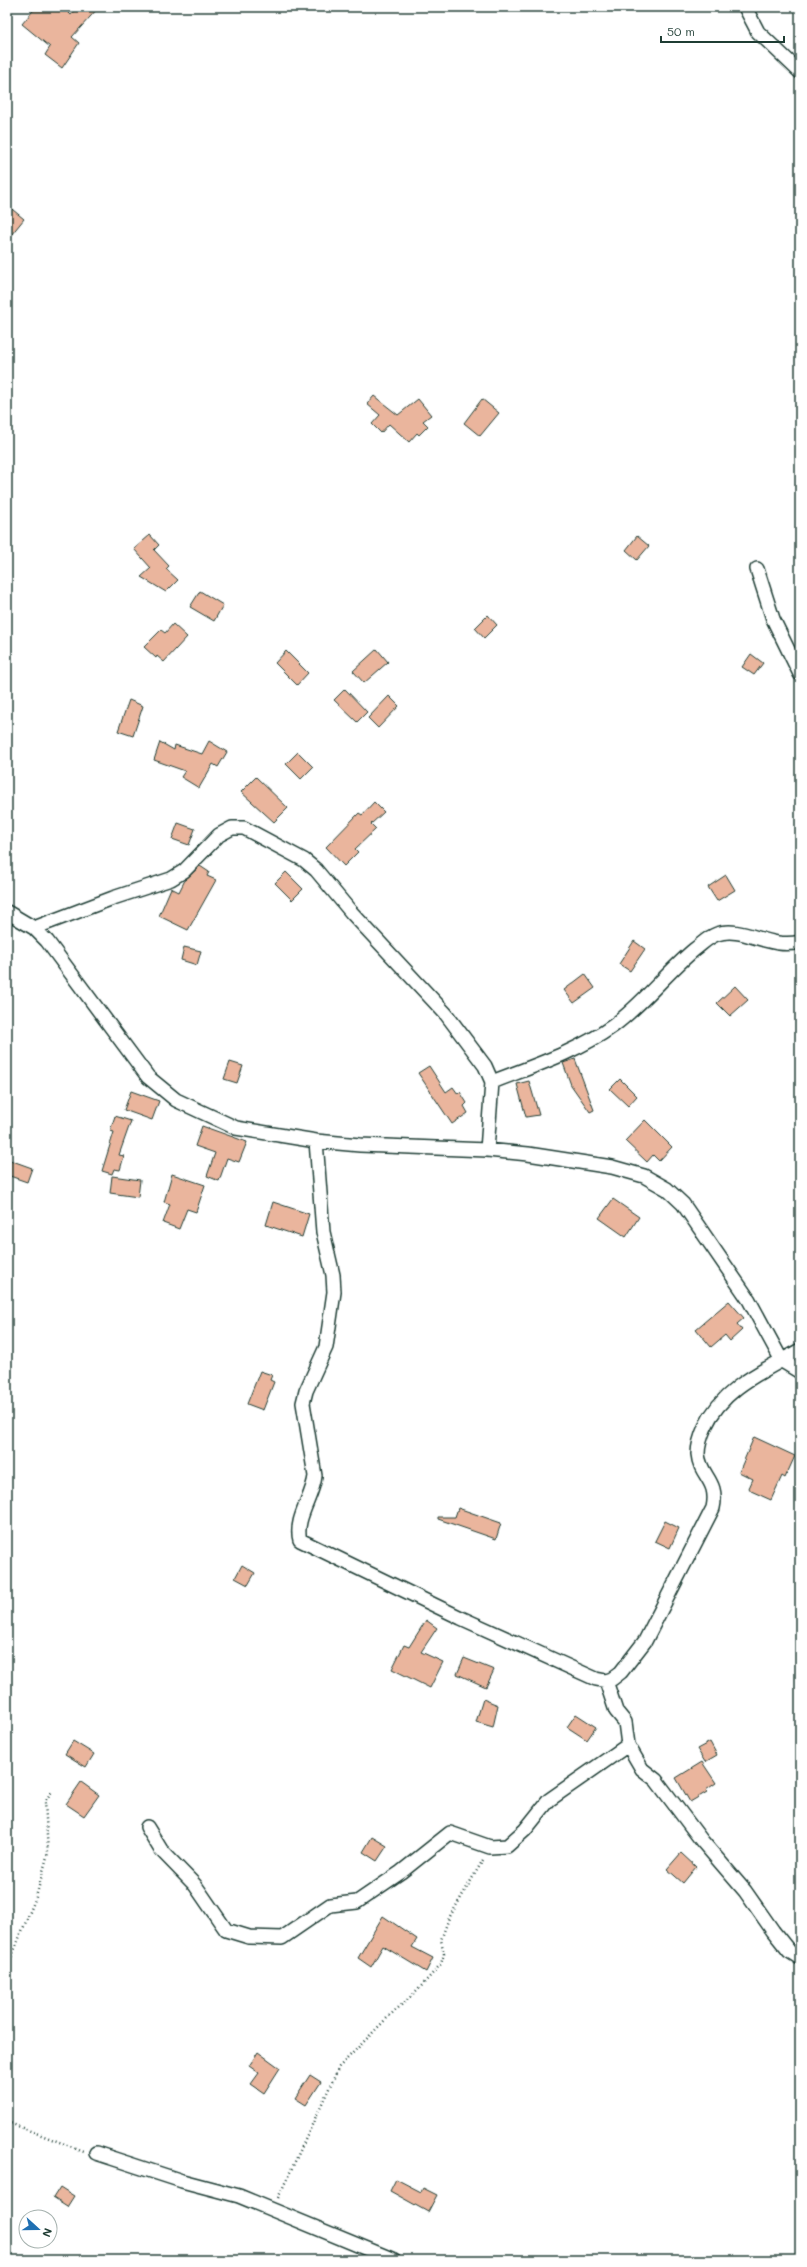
<svg xmlns="http://www.w3.org/2000/svg" width="807" height="2267" font-family="Mali,sans-serif">
<rect width="100%" height="100%" fill="#fff"/>
<filter id="ink" filterUnits="userSpaceOnUse"><feTurbulence type="fractalNoise" baseFrequency=".025" numOctaves="2"/><feDisplacementMap in="SourceGraphic" scale="8" xChannelSelector="R" yChannelSelector="G"/><feConvolveMatrix kernelMatrix="1 2 1 2 8 2 1 2 1" color-interpolation-filters="sRGB"/></filter>
<g filter="url(#ink)">
<!-- building -->
<path fill="#eab59d" stroke="#1f3d34" d="M36,7H63L71,15L77,7H99L72,37L79,43L62,68L45,55L50,47L22,24Z
M7,205L24,219L7,240Z
M374,396L398,415L418,399L431,415L423,421L428,426L419,435L417,433L409,442L389,424L381,433L372,424L380,415L367,404Z
M482,399L499,413L480,436L464,423Z
M150,535L159,545L154,550L169,566L166,569L178,580L166,592L141,577L151,568L134,549Z
M637,536L649,546L637,560L626,550Z
M200,591L223,605L214,621L190,607Z
M488,615L497,625L484,638L475,628Z
M173,624L187,637L164,662L157,656L156,658L144,647L161,630L165,633Z
M377,649L388,662L364,683L353,671Z
M286,651L308,673L297,685L275,663Z
M751,654L763,663L754,675L742,667Z
M345,689L367,712L357,722L334,700Z
M389,696L399,706L378,728L368,718Z
M129,700L143,706L133,736L118,731Z
M209,741L227,752L218,767L213,764L199,788L181,777L185,771L154,760L160,742L174,750L175,745L202,754Z
M298,752L313,767L301,779L286,764Z
M256,777L288,808L274,822L241,792Z
M374,802L384,812L371,824L376,829L355,849L358,852L344,866L326,847L359,813L362,815Z
M178,823L195,829L189,845L172,839Z
M200,866L209,872L207,876L216,880L188,930L159,916L171,888L179,892L185,880Z
M286,872L303,889L292,900L275,883Z
M726,875L735,890L717,901L708,887Z
M634,941L645,949L630,971L619,964Z
M184,947L201,951L197,965L181,960Z
M585,974L595,988L574,1003L564,990Z
M735,986L748,1000L730,1016L717,1003Z
M575,1059L594,1110L590,1112L571,1085L563,1063Z
M230,1062L243,1066L237,1083L224,1079Z
M429,1066L446,1092L453,1087L458,1094L460,1092L467,1103L464,1106L468,1113L452,1124L418,1073Z
M620,1079L637,1096L628,1106L610,1089Z
M529,1081L539,1115L526,1117L517,1084Z
M131,1091L159,1101L152,1120L124,1110Z
M115,1116L131,1121L119,1155L124,1156L120,1170L114,1169L112,1174L102,1171L114,1132L110,1131Z
M645,1120L672,1147L659,1161L653,1155L647,1162L625,1141Z
M202,1126L247,1142L239,1162L227,1158L219,1181L207,1176L215,1153L195,1146Z
M7,1159L32,1168L27,1182L7,1175Z
M172,1174L205,1185L196,1212L187,1209L179,1229L163,1223L170,1204L164,1202Z
M112,1176L140,1180L138,1197L110,1193Z
M613,1199L639,1217L626,1237L599,1218Z
M273,1202L309,1214L302,1237L266,1225Z
M729,1301L744,1318L737,1324L742,1330L730,1341L725,1335L711,1347L696,1329Z
M260,1371L272,1375L270,1380L274,1382L263,1410L247,1404Z
M754,1437L795,1456L785,1478L782,1476L771,1500L751,1491L749,1488L753,1479L739,1472Z
M458,1508L501,1523L496,1539L438,1519V1517H455Z
M665,1521L679,1528L670,1548L655,1541Z
M242,1565L255,1573L248,1585L235,1578Z
M426,1620L437,1628L421,1652L443,1662L430,1688L392,1669L404,1645L409,1647Z
M464,1658L494,1670L486,1687L457,1674Z
M483,1699L498,1705L493,1727L476,1722Z
M576,1714L596,1727L587,1740L567,1727Z
M73,1741L94,1754L86,1767L65,1754Z
M710,1742L717,1755L705,1762L697,1749Z
M702,1762L716,1783L706,1790L707,1792L690,1802L676,1778Z
M81,1782L99,1795L84,1816L66,1804Z
M372,1837L387,1846L377,1861L363,1852Z
M681,1853L696,1867L683,1883L667,1869Z
M383,1916L417,1939L412,1947L433,1958L426,1972L383,1946L371,1967L358,1958Z
M258,2052L280,2068L264,2093L251,2084L259,2073L249,2066Z
M310,2075L321,2082L306,2105L295,2098Z
M396,2179L421,2192L423,2188L437,2195L428,2212L390,2191Z
M60,2187L74,2196L67,2207L53,2198Z"/>
<g fill="none" stroke-linecap="round" stroke-linejoin="round">
<!-- minor casing -->
<g stroke="#1f3d34" stroke-width="16">
<path id="minor" d="M747,7L746,9L758,32L800,72
M757,569L773,619L800,674
M7,912L34,928L47,941L148,1077L176,1100L236,1128L316,1141L360,1145L487,1150L528,1154L612,1167L644,1176L667,1189L683,1204L749,1300L782,1361L800,1372
M34,928L113,898L171,879L184,871L219,835L232,828H244L304,860L316,870L351,912L446,1014L485,1066L492,1082L487,1150
M492,1082C533,1066 577,1052 613,1026C643,1004 666,973 695,949C702,944 708,937 717,934C743,925 769,950 800,942
M316,1141L323,1232L333,1275L334,1292L326,1347L306,1391L303,1403L315,1476C313,1497 294,1519 300,1540L461,1618L596,1679L606,1681L612,1679L621,1672L645,1641L713,1508C719,1480 700,1477 698,1454C698,1444 701,1436 705,1427C723,1387 764,1371 800,1350
M606,1681L616,1711L625,1722L628,1745L642,1769L656,1780L702,1841L745,1891L773,1931L789,1951L800,1958
M147,1827L161,1850L195,1885L226,1930L249,1937L282,1938L330,1905L357,1902L401,1872L450,1833L490,1847L507,1846L525,1830L549,1800L628,1745
M96,2153L182,2181L239,2196L394,2260"/>
</g>
<!-- path -->
<path stroke="#1f3d34" stroke-width="2.5" stroke-dasharray="1 3" stroke-linecap="butt" d="M7,1968L36,1897L48,1853L45,1801L53,1790
M7,1977L10,1987L7,1991
M7,2122L83,2151
M278,2198L339,2067L389,2016L416,1992L441,1964L444,1954L441,1940L449,1918L483,1860"/>
<!-- minor -->
<use href="#minor" stroke="#fff" stroke-width="13"/>
</g>
</g>
<!-- margin -->
<rect width="807" height="2267" fill="none" stroke="#fff" stroke-width="24"/>
<rect x="12" y="12" width="783" height="2243" fill="none" stroke="#1f3d34" stroke-width="1.5" filter="url(#ink)"/>
<!-- north arrow -->
<g transform="translate(38 2229) rotate(111)"><circle r="19" fill="#ffffff" stroke="#a5b1ae"/>
<path d="M0-3L7 15L0 10L-7 15Z" fill="#1f6fb2"/>
<text y="-6" font-size="11" font-weight="bold" text-anchor="middle" fill="#1f3d34">N</text>
</g>
<!-- scale -->
<path d="M661 36v6h123v-6" fill="none" stroke="#1f3d34" stroke-width="2"/>
<text x="667" y="36" font-size="12" fill="#1f3d34" stroke="#ffffff" stroke-width="3" paint-order="stroke">50 m</text>
</svg>
